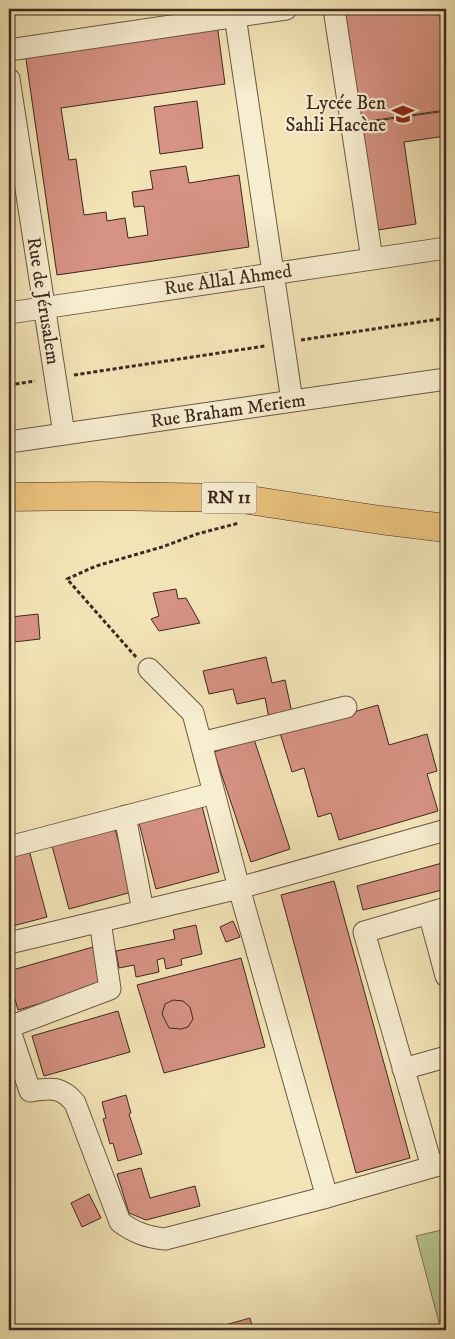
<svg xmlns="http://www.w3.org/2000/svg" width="455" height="1339" font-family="'IM FELL DW Pica',serif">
<rect width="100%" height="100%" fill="#f3e4b7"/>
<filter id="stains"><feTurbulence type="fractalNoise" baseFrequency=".004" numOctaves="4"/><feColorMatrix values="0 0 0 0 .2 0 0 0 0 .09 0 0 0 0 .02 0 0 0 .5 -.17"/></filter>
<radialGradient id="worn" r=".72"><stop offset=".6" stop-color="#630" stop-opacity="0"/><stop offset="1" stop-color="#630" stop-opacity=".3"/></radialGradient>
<!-- green -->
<path fill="#b7c591" stroke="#7a7758" d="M446,1229V1330H441L416,1236Z"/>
<!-- building -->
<path fill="#d69283" stroke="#3d291f" d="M345,9H439L446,59V110L361,122Z
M440,9H446V55Z
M217,24L225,84L61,108L69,160L76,159L84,215L106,212L107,221L125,218L128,238L148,235L144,206L134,207L132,192L153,189L150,171L186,166L189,183L239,175L249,247L57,275L25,52Z
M197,101L203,148L160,154L154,107Z
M446,111V136L404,142L416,224L378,230L362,123Z
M9,250L13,279L9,280Z
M176,589L178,599L186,598L200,623L159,631L151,619L159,616L153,593Z
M38,614L40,639L14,642L11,617Z
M266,657L272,683L285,680L292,713L269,718L265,698L237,704L233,689L209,694L203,671Z
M378,705L389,745L427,734L437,771L427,774L438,811L339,840L331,813L318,817L304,768L292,772L280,733Z
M254,739L290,849L251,862L214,752Z
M202,806L219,872L156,889L139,823Z
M114,825L132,892L69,909L51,842Z
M29,850L47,917L9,927V856Z
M446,862V889L363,910L357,886Z
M334,881L410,1158L356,1173L281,895Z
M233,921L240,937L226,942L220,927Z
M196,925L202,954L181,959L182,965L166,969L164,958L157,960L159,972L136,977L134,965L119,968L116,951L175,939L173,930Z
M100,945L111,983L18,1010L9,978V971Z
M241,958L265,1047L164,1073L137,985Z
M173,1000L183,1001L190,1007L193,1019L188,1027L181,1029L169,1028L162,1014L165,1004Z
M118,1011L130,1052L44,1076L32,1036Z
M126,1095L131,1113L129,1114L142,1154L118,1161L113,1143L110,1144L103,1119L106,1118L102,1102Z
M141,1168L150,1198L195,1186L200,1206L146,1220L129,1213L117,1174Z
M89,1194L101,1218L82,1227L71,1203Z
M250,1318L253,1330H226L225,1325Z"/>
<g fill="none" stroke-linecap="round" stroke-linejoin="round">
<!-- minor casing -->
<g stroke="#6a5845" stroke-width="23">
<path id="minor" d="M234,9L292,401
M334,9L372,259
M9,50L286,9
M9,79L64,434
M9,313L446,248
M9,442L446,379
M149,669L193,713L239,888L327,1197
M201,743L346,707
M125,816L143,911
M9,847L214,793
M429,913L446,908
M9,943L239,888L446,830
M9,1027L110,989L100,921
M9,1028L30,1091C51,1088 61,1086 75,1103L120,1222C135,1233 147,1237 165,1239L327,1197L446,1163
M403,1069L446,1057
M432,1167L364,932L429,913L446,976"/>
</g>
<!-- major casing -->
<g stroke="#3d291f" stroke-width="29">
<path id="major" d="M9,497L97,496L236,498L380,520L446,528"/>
</g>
<!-- path -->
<path stroke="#3d291f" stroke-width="3" stroke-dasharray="4 2.5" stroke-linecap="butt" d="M301,340L446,318
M74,375L265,346
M9,385L35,381
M136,657L67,579L96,566L162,547L197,534L239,523"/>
<!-- minor -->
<use href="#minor" stroke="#f7edd0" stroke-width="21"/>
<!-- major -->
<use href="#major" stroke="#eac27c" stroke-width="28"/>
</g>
<!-- icons -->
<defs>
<g id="school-bare" transform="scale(1.725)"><path d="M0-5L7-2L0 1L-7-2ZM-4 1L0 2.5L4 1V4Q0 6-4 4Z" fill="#8f2418" stroke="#f7edd0" stroke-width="2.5" paint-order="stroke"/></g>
</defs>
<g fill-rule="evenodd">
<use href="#school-bare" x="403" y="114"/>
</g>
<g text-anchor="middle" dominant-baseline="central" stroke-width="4.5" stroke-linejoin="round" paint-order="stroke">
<!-- shield labels -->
<rect fill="#f7edd0" stroke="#756454" stroke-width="1" x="201.5" y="482.5" width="55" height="31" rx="4"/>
<g font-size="18" font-weight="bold" fill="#3d291f">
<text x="229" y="498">RN 11</text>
</g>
<!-- poi labels -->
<g font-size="19" fill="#3d291f" stroke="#f7edd0" text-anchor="end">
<text x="386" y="103">Lycée Ben<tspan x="386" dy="22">Sahli Hacène</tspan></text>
</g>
<!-- street labels -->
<g font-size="19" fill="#3d291f" stroke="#f7edd0">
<text transform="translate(228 280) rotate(-8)">Rue Allal Ahmed</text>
<text transform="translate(43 301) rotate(81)">Rue de Jérusalem</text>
<text transform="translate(228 411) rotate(-8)">Rue Braham Meriem</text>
</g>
</g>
<!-- margin -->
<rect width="455" height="1339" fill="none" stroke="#f3e4b7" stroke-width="30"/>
<rect x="10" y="10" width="435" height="1319" fill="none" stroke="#3d291f" stroke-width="2.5"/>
<rect x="15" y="15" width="425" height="1309" fill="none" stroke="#3d291f"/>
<rect width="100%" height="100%" filter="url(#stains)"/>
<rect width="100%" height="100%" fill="url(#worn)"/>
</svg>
